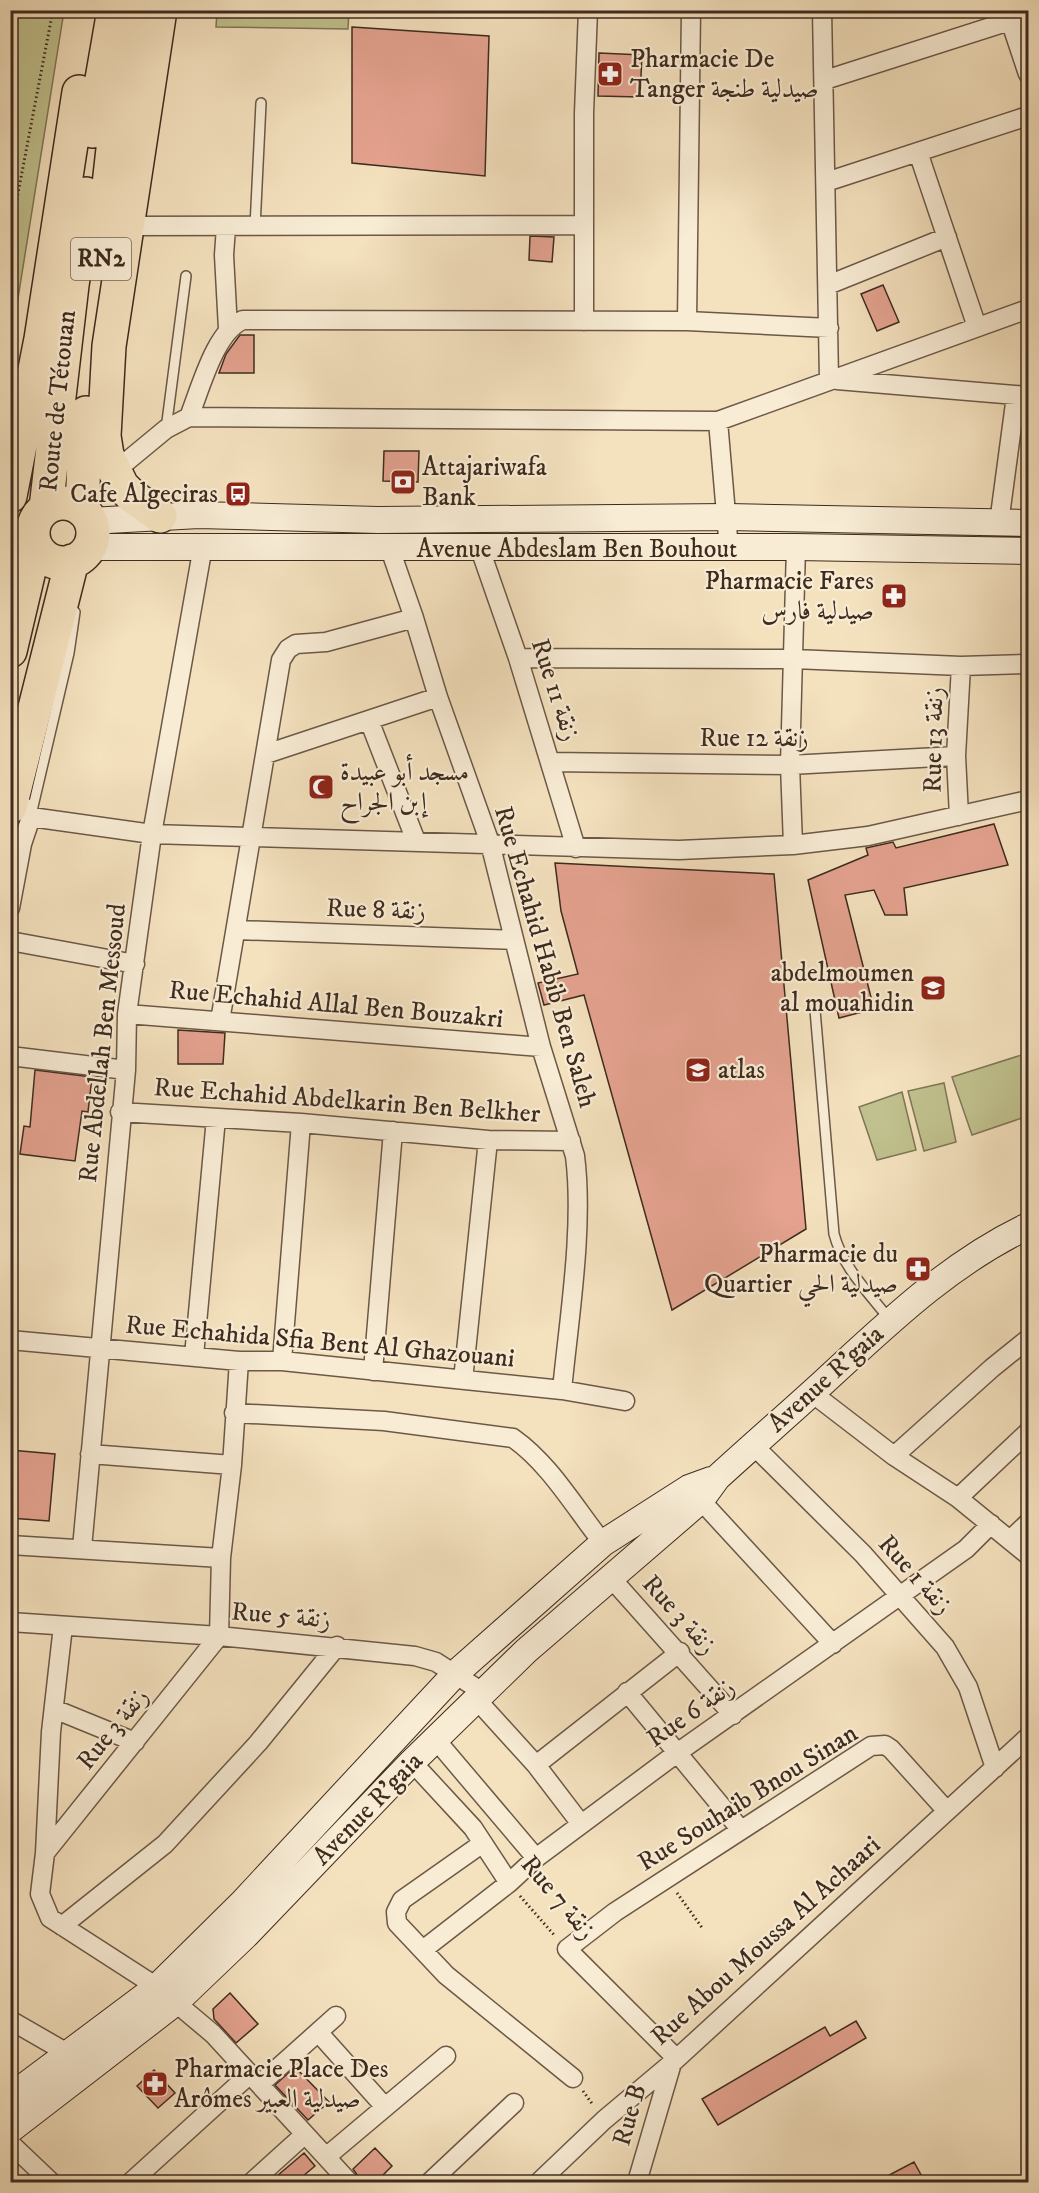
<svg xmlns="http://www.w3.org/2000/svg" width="1039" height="2193" font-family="'IM FELL DW Pica',Amiri,serif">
<rect width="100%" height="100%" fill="#f4e1be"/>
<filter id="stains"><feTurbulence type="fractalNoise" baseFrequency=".00333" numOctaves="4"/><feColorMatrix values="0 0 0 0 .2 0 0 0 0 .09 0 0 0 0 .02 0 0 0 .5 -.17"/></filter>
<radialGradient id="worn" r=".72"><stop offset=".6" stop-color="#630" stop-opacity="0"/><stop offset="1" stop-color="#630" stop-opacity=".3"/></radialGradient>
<!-- green -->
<path fill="#c0c18e" stroke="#7f7656" stroke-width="1.5" d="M11,10L64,11L11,342L10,11Z
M217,11V10L349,11L348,29L216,27Z
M1028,1053V1116L972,1135L952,1077Z
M944,1083L956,1142L924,1151L908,1091Z
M902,1092L916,1150L877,1160L859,1107Z"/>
<!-- building -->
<path fill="#e4a28f" stroke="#3e2b1f" stroke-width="1.5" d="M352,27L489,36L485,176L352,163Z
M599,53L642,55L640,97L598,96Z
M530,236L554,237L552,262L529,260Z
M883,285L899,322L877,331L861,294Z
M240,335H254V373H219L226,354Z
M384,451H419L418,482L383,481Z
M994,824L1008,865L904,888L907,915H885L874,890L845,895L874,1009L839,1018L808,880L868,855L866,848L893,842L896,848Z
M555,863L774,874L806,1229L672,1310L584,995L544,1005L538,983L578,974L561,911Z
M178,1030L225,1033L223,1064H178Z
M35,1070L92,1077L88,1112L82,1111L75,1161L20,1154L24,1126L30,1127Z
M10,1450L55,1454L49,1521L10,1518Z
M230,1993L258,2024L236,2043L214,2019L213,2009Z
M856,2021L866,2038L718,2125L702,2099L825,2027L830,2036Z
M295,2067L329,2102L308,2120L275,2085Z
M154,2070L175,2093L158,2108L137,2086Z
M375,2148L392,2166L376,2182H362L353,2169Z
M304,2153L315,2166L296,2182H270Z
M914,2162L925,2182H876Z"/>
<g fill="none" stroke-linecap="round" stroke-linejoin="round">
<!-- lane casing -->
<g stroke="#6c5847" stroke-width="12">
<path id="lane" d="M255,227L261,103
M166,429L186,276
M31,815L69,653L75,612
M815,1010L834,1234C843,1268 869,1293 890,1320"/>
</g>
<!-- street casing -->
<g stroke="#6c5847" stroke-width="21">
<path id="street" d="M822,10L829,379
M1007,11L1028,74
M825,80L1028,15
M918,152L977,327
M826,182L1028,116
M126,226L584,225
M226,227L224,255L228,329
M828,285L947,237
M584,321V113L588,10
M687,321L691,10
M837,380L1028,396
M189,417C200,390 215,331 243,320L687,321L829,328
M718,421L729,549
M114,472L166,429L189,417L718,421L1028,309
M999,523L1016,396
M390,549L414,618L438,697L490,843L541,1047L575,1156C584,1227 569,1318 562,1390
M480,549L518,658L576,848
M518,658L794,659L961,666L1028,664
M369,720L416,841
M266,754L438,697
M551,762L790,765L956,756
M959,816L956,756L961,666
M31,817L152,834L679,850L793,845L868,836L1028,800
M793,845L790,765L796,547
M10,908L22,844L31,817L26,808
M237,930L514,940
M10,941L135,964
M127,1014L541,1047
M220,1021L281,660L288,649L296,644L326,642L414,618
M10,1056L126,1070
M120,1112L301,1123L488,1140L571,1141
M10,1340L239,1361H282L562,1390L625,1401
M194,1356L216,1118
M282,1361L301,1123
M373,1371L393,1131
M463,1380L488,1140
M812,1393L894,1456L958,1498L1028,1555
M234,1413L384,1421L513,1438C550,1464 575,1508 603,1543
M753,1445L863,1554L945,1647L968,1687L995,1768
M90,1454L232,1465
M894,1456L992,1368L1028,1339
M694,1493L833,1644
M958,1498L1028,1432
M1011,1539L1028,1523
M10,1545L221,1558
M82,1548L126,1070L127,1014L152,834L203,546
M611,1578L733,1715
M10,1622L219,1636L415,1656L436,1662L484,1693
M63,1626L51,1732L45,1853L40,1894L50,1918L157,1987L213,2034L349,2182
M219,1636L221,1558L232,1465L239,1361
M627,1692L741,1830
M477,1700L536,1765L581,1824
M54,1709L135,1742
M436,1740L536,1858
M412,1762L473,1828L509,1883
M536,1765L680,1652
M483,1843L402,1900L396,1912L397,1923L446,1975L573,2078
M45,1853L219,1636
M62,1926L165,1844L258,1743L337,1646
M424,1949L509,1883L536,1858L677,1753L966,1549L991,1524
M10,2020L69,2054
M318,2032L385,2107
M676,2058L567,1949L615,1912L871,1746L885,1745L891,1749L946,1810
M260,2084L336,2016
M10,2143L51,2182
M326,2157L446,2056
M131,2182L250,2074
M252,2182L304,2135
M430,2182L514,2103
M539,2182L604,2120L672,2063L1028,1737
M637,2182L672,2063"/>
</g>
<!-- secondary casing -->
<g stroke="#3e2b1f" stroke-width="28">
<path id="secondary" d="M90,521L199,515L378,520L728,517L1028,523
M89,547H796L1028,551
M10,2097L157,1987L242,1903L456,1673L603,1543L689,1488L711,1480
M10,2130L176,2002L246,1935L412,1762L526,1651L701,1500L717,1478C753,1445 790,1413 826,1380C889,1322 950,1263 1028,1226"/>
</g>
<!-- highway casing -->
<g stroke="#3e2b1f" stroke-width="36">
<path id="highway" d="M93,131L114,10
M103,239L113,149L139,12
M10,496L41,339L79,92
M33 533a30 30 0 1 1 60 0a30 30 0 1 1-60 0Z
M46,508L72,285L86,194
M82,510L86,413
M160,516L133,497L122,486L107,455L104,436L109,346L160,10
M10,651L35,545
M10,807L72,561"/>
</g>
<!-- path -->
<path stroke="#3e2b1f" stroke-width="3" stroke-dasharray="1.5 3" stroke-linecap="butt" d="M10,235L53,10
M677,1893L703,1929
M520,1896L555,1936
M583,2091L593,2105"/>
<!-- lane -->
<use href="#lane" stroke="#f8ecd5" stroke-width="9"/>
<!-- street -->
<use href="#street" stroke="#f8ecd5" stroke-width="18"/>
<!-- secondary -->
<use href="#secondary" stroke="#f8ecd5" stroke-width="26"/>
<!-- highway -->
<use href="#highway" stroke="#f4e1be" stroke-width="33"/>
</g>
<!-- icons -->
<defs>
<g id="pharmacy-square" transform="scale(1.35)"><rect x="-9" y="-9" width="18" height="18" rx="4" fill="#8f2418" stroke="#f8ecd5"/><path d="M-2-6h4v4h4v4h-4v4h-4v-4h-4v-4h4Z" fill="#fff"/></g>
<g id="bank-square" transform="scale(1.35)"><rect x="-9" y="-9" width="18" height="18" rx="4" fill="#8f2418" stroke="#f8ecd5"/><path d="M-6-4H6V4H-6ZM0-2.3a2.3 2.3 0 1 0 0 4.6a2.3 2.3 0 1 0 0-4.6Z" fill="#fff"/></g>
<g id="bus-square" transform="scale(1.35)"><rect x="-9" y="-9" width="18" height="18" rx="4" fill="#8f2418" stroke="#f8ecd5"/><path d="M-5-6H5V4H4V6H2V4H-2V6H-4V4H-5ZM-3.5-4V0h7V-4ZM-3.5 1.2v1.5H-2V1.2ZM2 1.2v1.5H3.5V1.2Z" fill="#fff"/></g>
<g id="mosque-square" transform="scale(1.35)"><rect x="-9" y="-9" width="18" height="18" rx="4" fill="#8f2418" stroke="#f8ecd5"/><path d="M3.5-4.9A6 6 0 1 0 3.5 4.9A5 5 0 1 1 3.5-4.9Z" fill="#fff"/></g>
<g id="school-square" transform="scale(1.35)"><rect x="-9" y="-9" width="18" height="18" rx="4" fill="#8f2418" stroke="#f8ecd5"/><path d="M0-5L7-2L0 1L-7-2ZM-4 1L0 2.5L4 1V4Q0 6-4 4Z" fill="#fff"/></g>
</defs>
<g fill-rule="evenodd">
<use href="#pharmacy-square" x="610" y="74"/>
<use href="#bank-square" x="403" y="482"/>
<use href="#bus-square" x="238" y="494"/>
<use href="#pharmacy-square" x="894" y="596"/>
<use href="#mosque-square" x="321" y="787"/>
<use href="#school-square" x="933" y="988"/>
<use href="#school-square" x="698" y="1070"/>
<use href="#pharmacy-square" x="918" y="1269"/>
<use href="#pharmacy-square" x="155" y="2084"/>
</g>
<g text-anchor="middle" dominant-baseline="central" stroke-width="4.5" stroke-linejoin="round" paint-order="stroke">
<!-- shield labels -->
<rect fill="#f8ecd5" stroke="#766556" stroke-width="1.5" x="71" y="238" width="60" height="42" rx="4.5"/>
<g font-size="24" font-weight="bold" fill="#3e2b1f">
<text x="101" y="259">RN2</text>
</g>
<!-- poi labels -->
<g font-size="26" fill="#3e2b1f" stroke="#f8ecd5" text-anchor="start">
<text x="630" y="59">Pharmacie De<tspan x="630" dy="30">Tanger صيدلية طنجة</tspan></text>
<text x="422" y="467">Attajariwafa<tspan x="422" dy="30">Bank</tspan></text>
<text x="218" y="494" text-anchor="end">Cafe Algeciras</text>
<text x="874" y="581" text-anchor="end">Pharmacie Fares<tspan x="874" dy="30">صيدلية فارس</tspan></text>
<text x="340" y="772">مسجد أبو عبيدة<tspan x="340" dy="30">إبن الجراح</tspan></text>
<text x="914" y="973" text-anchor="end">abdelmoumen<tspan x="914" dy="30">al mouahidin</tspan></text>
<text x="718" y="1070">atlas</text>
<text x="898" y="1254" text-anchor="end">Pharmacie du<tspan x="898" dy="30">Quartier صيدلية الحي</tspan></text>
<text x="174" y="2069">Pharmacie Place Des<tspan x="174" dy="30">Arômes صيدلية العبير</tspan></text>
</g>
<!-- street labels -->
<g font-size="26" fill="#3e2b1f" stroke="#f8ecd5">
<text transform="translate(58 401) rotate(-84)">Route de Tétouan</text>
<text x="577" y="549">Avenue Abdeslam Ben Bouhout</text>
<text transform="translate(555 690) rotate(72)">Rue 11 زنقة</text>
<text x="754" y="738">Rue 12 زنقة</text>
<text transform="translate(934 740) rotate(-89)">Rue 13 زنقة</text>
<text transform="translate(376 910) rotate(2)">Rue 8 زنقة</text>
<text transform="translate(545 957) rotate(74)">Rue Echahid Habib Ben Saleh</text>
<text transform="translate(336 1005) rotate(5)">Rue Echahid Allal Ben Bouzakri</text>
<text transform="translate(103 1043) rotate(-84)">Rue Abdellah Ben Messoud</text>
<text transform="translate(347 1101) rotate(4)">Rue Echahid Abdelkarin Ben Belkher</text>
<text transform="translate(320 1342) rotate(5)">Rue Echahida Sfia Bent Al Ghazouani</text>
<text transform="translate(826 1379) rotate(-42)">Avenue R'gaia</text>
<text transform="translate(915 1575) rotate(48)">Rue 1 زنقة</text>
<text transform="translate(679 1615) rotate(48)">Rue 3 زنقة</text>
<text transform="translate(281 1616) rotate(5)">Rue 5 زنقة</text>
<text transform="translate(691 1713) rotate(-35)">Rue 6 زنقة</text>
<text transform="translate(113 1729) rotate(-51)">Rue 3 زنقة</text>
<text transform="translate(748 1798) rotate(-32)">Rue Souhaib Bnou Sinan</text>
<text transform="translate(368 1809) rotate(-46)">Avenue R'gaia</text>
<text transform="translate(558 1898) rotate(50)">Rue 7 زنقة</text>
<text transform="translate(766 1941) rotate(-42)">Rue Abou Moussa Al Achaari</text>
<text transform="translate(630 2115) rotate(-74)">Rue B</text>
</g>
</g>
<!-- margin -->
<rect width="1039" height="2193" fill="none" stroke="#f4e1be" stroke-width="36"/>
<rect x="12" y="12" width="1015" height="2169" fill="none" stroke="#3e2b1f" stroke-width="3"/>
<rect x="18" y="18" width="1003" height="2157" fill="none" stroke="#3e2b1f" stroke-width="1.5"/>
<rect width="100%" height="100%" filter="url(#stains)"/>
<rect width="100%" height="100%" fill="url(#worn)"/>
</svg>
